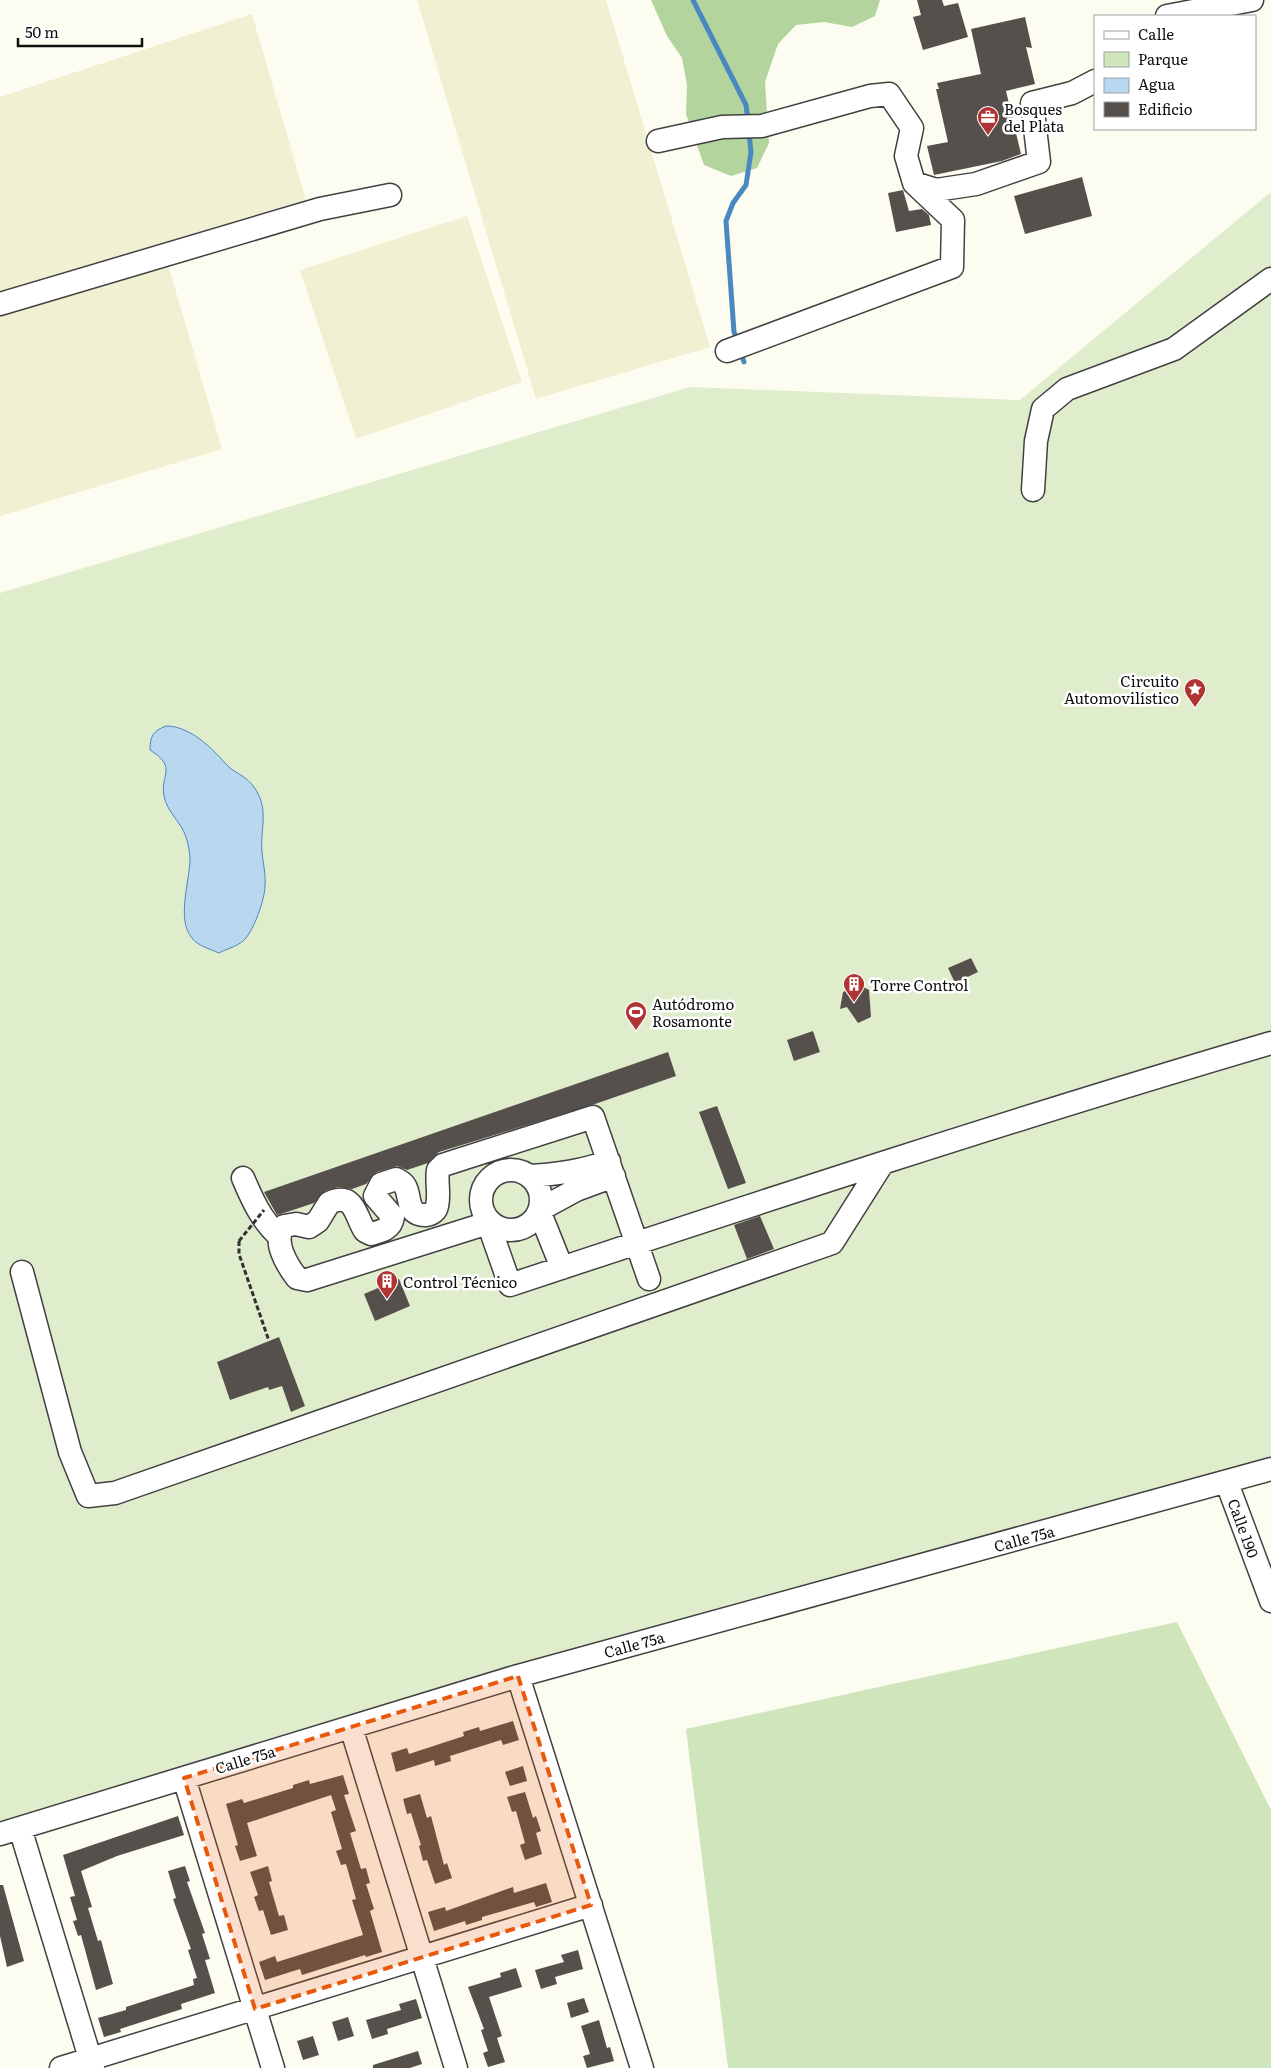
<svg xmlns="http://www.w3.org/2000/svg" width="1271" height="2068" font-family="Literata,serif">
<rect width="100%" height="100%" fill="#fdfcf0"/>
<!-- farmland -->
<path fill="#f1f0d2" d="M417,0H606L710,347L536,399Z
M252,14L310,214L167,261L222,449L0,516V97Z
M467,216L522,382L356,439L300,270Z"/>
<!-- green -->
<path fill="#cfe5bc" d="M1177,1622L1271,1810V2068H728L686,1729Z"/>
<!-- forest -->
<path fill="#b3d49d" d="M651,0H880L875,16L852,27L824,22L796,25L778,44L765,82L769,143L757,168L731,176L704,165L686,114L687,85L682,58L667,36Z"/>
<!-- pitch -->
<path fill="#e0edcd" d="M1271,192V1469L0,1835V593L690,387L1020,400Z"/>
<!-- water -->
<path fill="#b9d8f0" stroke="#4789c0" d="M166,726C189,726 210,746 225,763C234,774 246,774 256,790C269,811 260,829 262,852C263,863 266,875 265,886C265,899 253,933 243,941C236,947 226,949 219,953C210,949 198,946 192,938C176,920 190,880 190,859C190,853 188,843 186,837C181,822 167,812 164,796C160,774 178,768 150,750C150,736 153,731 166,726Z"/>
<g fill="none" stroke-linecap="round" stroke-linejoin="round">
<!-- stream -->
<path stroke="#4789c0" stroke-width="5" d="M693,0L746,105L748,122
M738,342L734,332L726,221L733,203L746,185L751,152L749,133
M741,353L744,362"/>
</g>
<!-- building -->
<path fill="#55504b" d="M917,0H942L944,6L958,3L968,37L923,50L913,17L921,15Z
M1025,17L1032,48L1026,47L1035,84L1006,91L1021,154L1002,161L934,175L927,146L948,142L936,89H939L937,83L981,74L971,29Z
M1082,177L1092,216L1025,234L1014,196Z
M903,190L909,211L922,209L929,215L931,225L896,232L888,193Z
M971,958L978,972L955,983L948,968Z
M860,985L869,990L871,1017L858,1023L847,1007L840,1009L843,992Z
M813,1031L820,1052L794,1061L787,1040Z
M668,1052L676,1076L595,1104L439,1152L428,1163L407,1170L397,1166L377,1172L366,1184L352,1189L338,1187L325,1191L314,1203L287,1212L277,1215L264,1192Z
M717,1106L746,1183L728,1189L699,1112Z
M760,1216L774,1249L747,1259L734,1225Z
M399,1279L410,1306L375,1321L364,1294Z
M279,1337L305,1406L291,1412L282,1386L269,1390L268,1387L230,1400L217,1362Z
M513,1721L519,1740L503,1745L501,1740L450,1756L451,1761L435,1766L434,1760L396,1772L391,1753L407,1748L409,1754L464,1736L463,1732L479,1727L480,1731Z
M523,1766L527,1781L510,1786L505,1772Z
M343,1775L349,1794L344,1795L356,1831L350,1833L361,1869L366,1868L370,1883L366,1884L374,1909L370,1911L382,1952L366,1957L365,1955L302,1975L300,1969L265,1980L259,1962L275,1956L277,1962L363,1935L352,1900L356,1899L346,1864L341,1865L336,1851L342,1849L331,1812L336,1810L331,1795L247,1823L257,1856L240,1861L235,1846L238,1845L226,1804L242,1799L244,1803L293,1788V1785L309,1780L310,1784Z
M525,1792L533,1818L536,1816L541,1831L536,1833L542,1854L525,1860L520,1845L525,1843L516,1811L512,1812L507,1797Z
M420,1794L427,1818L431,1816L444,1865L447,1863L452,1878L435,1884L427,1860L423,1861L419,1846L421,1845L411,1813L407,1814L403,1799Z
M178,1816L184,1835L117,1856L81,1871L92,1907L88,1908L98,1941L101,1940L113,1984L96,1990L81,1935L78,1936L73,1921L77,1920L70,1897L75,1896L63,1855Z
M185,1866L190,1881L187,1882L205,1933L202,1934L210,1959L205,1960L215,1993L181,2004L182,2009L120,2029L121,2032L104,2037L98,2018L126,2010V2007L194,1985L193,1979L197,1978L188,1950L191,1949L173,1899L176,1898L168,1871Z
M268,1866L272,1881L269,1882L279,1916L284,1915L288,1930L271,1935L263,1910L259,1911L254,1897L258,1895L250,1872Z
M546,1883L552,1902L536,1907L534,1902L482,1917V1920L466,1925L465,1921L434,1931L428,1912L445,1907L446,1911L513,1887L514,1893Z
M0,1885H3L24,1961L7,1967L0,1936Z
M578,1950L583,1969L555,1977L557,1984L541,1989L535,1970L564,1962L561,1955Z
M516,1968L522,1987L489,1997L502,2036L497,2038L505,2062L488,2067L483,2053L488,2051L481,2030L484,2029L468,1987L501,1977L500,1973Z
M584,1998L589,2012L571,2018L567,2003Z
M416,1999L422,2018L387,2029L388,2034L372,2039L366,2020L401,2010L399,2004Z
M348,2017L354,2036L338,2041L332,2022Z
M599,2020L607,2048L610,2047L614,2061L587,2068L583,2056L590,2054L581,2026Z
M313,2036L319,2055L303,2060L297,2041Z
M418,2051L422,2064L410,2068H373V2065Z"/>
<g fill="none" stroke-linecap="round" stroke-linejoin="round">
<!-- minor casing -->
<g stroke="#414141" stroke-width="25">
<path id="minor" d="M1167,16L1252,0
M658,141L722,127L762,126L870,96L889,94L912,128L906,156L914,183L936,190L976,184L1039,162L1032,103L1072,93L1095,81
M0,304L320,209L390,195
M727,351L952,267L953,220L915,184
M1033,490L1036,441L1043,409L1067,389L1174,349L1271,279
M481 1200a30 30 0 1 1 60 0a30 30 0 1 1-60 0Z
M530,1176C557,1174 584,1171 609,1161
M243,1178C252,1199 261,1220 279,1236
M541,1209L576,1190L614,1176
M540,1213L562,1268
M486,1217L510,1285C763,1201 1016,1118 1271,1043
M488,1223L307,1280L297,1278C287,1265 272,1241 284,1226L296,1224L309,1227L318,1221L329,1203C355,1191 355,1216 365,1231L371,1234C382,1231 391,1229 393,1217L375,1196L381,1184L396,1179C399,1181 403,1182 405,1186C409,1193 408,1202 412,1209C418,1218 435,1217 437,1206C440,1194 436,1182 438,1170L443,1165L593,1117L649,1279
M22,1272L70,1452L88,1496L115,1493L832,1243L882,1164
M1227,1483L1271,1601
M518,1676L642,2068
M351,1727L456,2068
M184,1778L273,2068
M20,1828L93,2068
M0,1834L518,1676L1271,1469
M61,2068L591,1905"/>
</g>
<!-- path -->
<path stroke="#303030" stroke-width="3" stroke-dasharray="5 2.5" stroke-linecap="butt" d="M239,1241V1254L269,1341"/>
<!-- minor -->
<use href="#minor" stroke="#fff" stroke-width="22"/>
<!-- path-bridge -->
<path stroke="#303030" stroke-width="3" stroke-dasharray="5 2.5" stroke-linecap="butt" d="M239,1241L264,1210"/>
</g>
<!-- marked area -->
<path fill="#e8590c" fill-opacity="0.2" stroke="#e8590c" stroke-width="4" stroke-dasharray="10 6" stroke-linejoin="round" d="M518,1676L591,1905L255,2009L184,1778Z"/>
<!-- icons -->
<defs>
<g id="office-pin" transform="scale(1.125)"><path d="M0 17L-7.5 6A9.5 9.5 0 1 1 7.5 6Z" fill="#b03433" stroke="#fff"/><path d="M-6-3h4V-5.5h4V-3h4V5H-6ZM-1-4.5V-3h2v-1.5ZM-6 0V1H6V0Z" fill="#fff"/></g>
<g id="sight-pin" transform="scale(1.125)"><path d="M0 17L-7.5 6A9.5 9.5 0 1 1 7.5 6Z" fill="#b03433" stroke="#fff"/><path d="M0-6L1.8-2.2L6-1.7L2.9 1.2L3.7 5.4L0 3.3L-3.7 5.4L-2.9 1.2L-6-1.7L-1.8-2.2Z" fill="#fff"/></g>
<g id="building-pin" transform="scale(1.125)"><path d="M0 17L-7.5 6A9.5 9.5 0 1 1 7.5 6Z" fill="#b03433" stroke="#fff"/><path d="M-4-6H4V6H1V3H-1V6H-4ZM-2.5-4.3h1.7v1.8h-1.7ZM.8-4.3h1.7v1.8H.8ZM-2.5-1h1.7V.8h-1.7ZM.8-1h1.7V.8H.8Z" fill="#fff"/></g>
<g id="stadium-pin" transform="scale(1.125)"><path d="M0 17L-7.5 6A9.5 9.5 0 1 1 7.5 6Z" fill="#b03433" stroke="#fff"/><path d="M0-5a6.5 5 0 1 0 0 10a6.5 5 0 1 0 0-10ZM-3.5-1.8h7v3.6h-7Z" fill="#fff"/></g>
</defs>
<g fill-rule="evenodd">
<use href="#office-pin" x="988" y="117"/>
<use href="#sight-pin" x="1195" y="689"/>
<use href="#building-pin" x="854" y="984"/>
<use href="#stadium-pin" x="636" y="1012"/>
<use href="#building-pin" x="387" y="1281"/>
</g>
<g text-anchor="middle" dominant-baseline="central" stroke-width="5" stroke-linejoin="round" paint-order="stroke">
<!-- poi labels -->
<g font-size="15" fill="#0e0e0e" stroke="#fff" text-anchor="start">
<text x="1004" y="108">Bosques<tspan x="1004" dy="17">del Plata</tspan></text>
<text x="1179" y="680" text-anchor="end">Circuito<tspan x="1179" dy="17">Automovilístico</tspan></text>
<text x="870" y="984">Torre Control</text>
<text x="652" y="1003">Autódromo<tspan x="652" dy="17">Rosamonte</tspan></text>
<text x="403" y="1281">Control Técnico</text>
</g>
<!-- street labels -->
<g font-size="15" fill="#0e0e0e" stroke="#fff">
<text transform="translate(1244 1528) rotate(70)">Calle 190</text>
<text transform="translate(1024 1538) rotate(-15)">Calle 75a</text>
<text transform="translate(634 1644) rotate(-15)">Calle 75a</text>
<text transform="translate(245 1759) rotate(-17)">Calle 75a</text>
</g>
</g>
<!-- legend -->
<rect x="1094" y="15" width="162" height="115" fill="#ffffff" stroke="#9f9f9f"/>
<rect x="1104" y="31" width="25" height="8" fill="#ffffff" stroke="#9f9f9f"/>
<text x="1138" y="40" font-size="15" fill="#0e0e0e">Calle</text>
<rect x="1104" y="52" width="25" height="15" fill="#cfe5bc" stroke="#9f9f9f"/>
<text x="1138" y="65" font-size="15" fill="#0e0e0e">Parque</text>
<rect x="1104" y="78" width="25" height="15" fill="#b9d8f0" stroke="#9f9f9f"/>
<text x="1138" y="90" font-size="15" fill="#0e0e0e">Agua</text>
<rect x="1104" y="102" width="25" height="15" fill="#55504b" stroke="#9f9f9f"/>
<text x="1138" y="115" font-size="15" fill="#0e0e0e">Edificio</text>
<!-- scale -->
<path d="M18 38v8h124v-8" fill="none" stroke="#0e0e0e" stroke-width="2.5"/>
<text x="25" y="38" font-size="15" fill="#0e0e0e" stroke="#ffffff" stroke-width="4" paint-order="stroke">50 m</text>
</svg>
